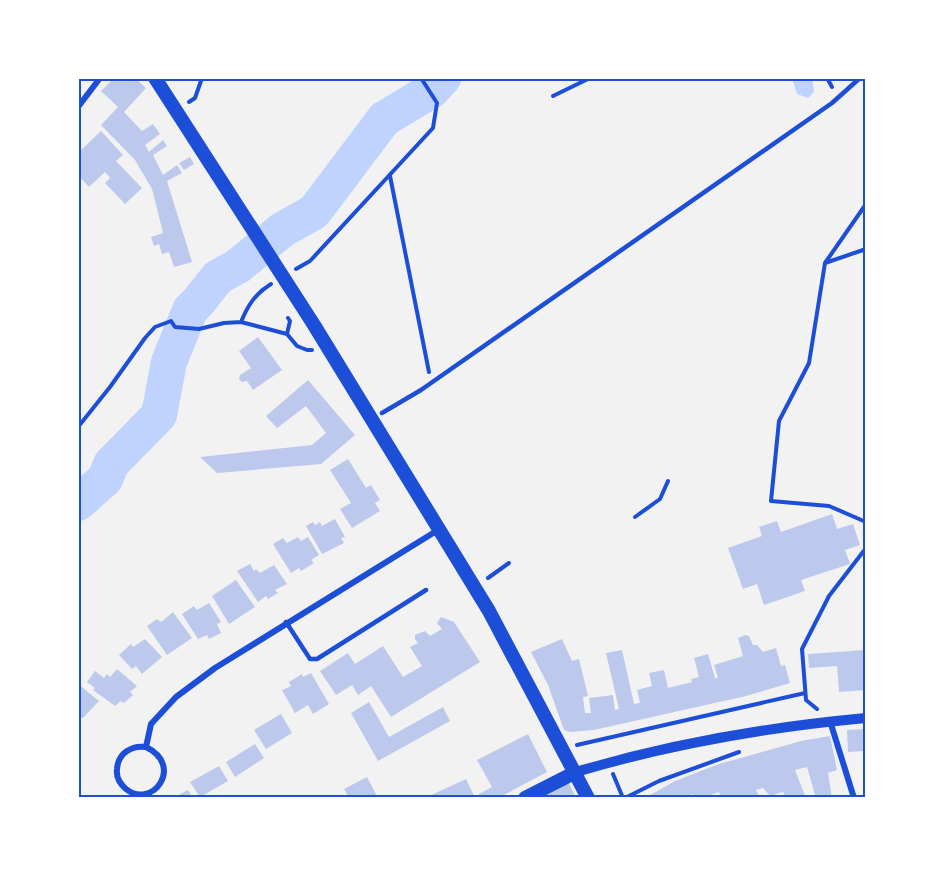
<svg xmlns="http://www.w3.org/2000/svg" width="944" height="876" font-family="Helvetica,sans-serif">
<rect width="100%" height="100%" fill="#f2f2f2"/>
<!-- water -->
<path fill="#bfd3fe" d="M792,78H812L814,92L808,98L797,94Z"/>
<g fill="none" stroke-linecap="round" stroke-linejoin="round">
<!-- river -->
<path stroke="#bfd3fe" stroke-width="36" d="M78,503L105,479L111,464L159,415L169,362L190,310L198,302L218,277L238,266L282,230L314,212L384,119L432,90L443,78"/>
</g>
<!-- building -->
<path fill="#bdc9ec" d="M114,78H135L146,88L124,112L142,131L153,124L160,134L145,145L149,152L163,140L167,146L153,155L163,175L177,165L182,173L167,181L192,262L174,267L169,252L162,254L159,244L154,246L151,237L163,233L152,189L135,160L101,125L118,107L101,91Z
M101,131L123,155L116,161L142,188L125,204L105,183L110,178L105,172L89,187L78,175V153Z
M190,157L194,164L184,170L179,163Z
M258,337L282,370L253,390L247,381L242,382L239,379L240,375L251,368L239,351Z
M308,380L355,435L321,464L217,473L200,457L312,445L326,433L306,406L277,428L266,416Z
M348,459L366,488L371,485L380,500L375,503L380,511L352,528L340,509L351,503L330,470Z
M832,514L837,529L853,524L860,545L845,550L850,564L801,580L805,591L764,605L757,584L743,589L728,548L762,536L759,527L777,521L781,532Z
M335,519L345,537L341,538L344,543L322,554L306,526L313,522L315,525L320,522L322,526Z
M298,537L301,541L308,537L319,555L311,560L314,563L301,571L299,568L291,573L273,544L283,538L287,543Z
M250,564L254,571L256,569L260,573L274,565L287,584L275,590L278,593L268,599L266,596L258,602L237,571Z
M236,580L255,607L229,624L212,596Z
M209,603L221,622L217,624L221,633L209,639L207,635L198,639L182,614L194,606L197,610Z
M173,612L192,638L167,655L147,626L157,619L161,622Z
M441,617L454,622L480,662L391,717L371,686L358,695L352,685L336,695L320,671L348,653L355,664L383,646L403,677L422,666L410,647L418,643L415,639V635L425,631L430,636L442,629L437,623Z
M745,635L749,636L753,645H757L763,652L776,648L781,666L785,665L790,683L746,696L594,730L570,732L564,730L548,685L531,652L562,639L572,661L579,659L588,696L583,697L585,713H591L589,698L613,695L615,710L619,709L606,653L622,650L634,704L640,703L637,690L652,686L649,673L664,670L668,688L692,682L691,679L699,677L694,658L708,654L715,678H718L714,665L743,656L738,638Z
M145,639L162,657L142,674L136,666L132,669L119,655L131,644L133,647Z
M866,650V690L839,692L837,666L809,668L808,654Z
M117,669L137,686L130,692L133,695L124,703L121,701L115,706L93,690L95,688L87,682L95,671L104,678L107,674L110,677Z
M311,673L329,704L313,714L308,705L295,713L282,690L291,686L289,682L302,674L303,677Z
M78,684L99,701L83,718L78,715Z
M369,702L389,737L443,707L450,721L378,761L351,713Z
M281,714L292,733L266,749L254,730Z
M866,729V758H864V751L848,752L847,730Z
M528,734L547,772L498,798H481L479,794L492,787L477,760Z
M830,736L837,770L828,773L832,798H816L807,767L795,770L806,798H786L783,792L770,796L763,788L756,790L760,798H721L719,792L707,796L708,798H695L693,794L689,796L690,798H645L675,781L719,764L801,741Z
M255,744L264,758L235,777L226,762Z
M219,766L228,781L200,797L190,782Z
M367,777L378,798H349L344,789Z
M466,779L475,798H425Z
M568,781L576,798H538Z
M188,790L193,798H173Z"/>
<g fill="none" stroke-linecap="round" stroke-linejoin="round">
<!-- path -->
<path stroke="#1d4ed8" stroke-width="4" d="M827,78L832,87
M553,96L590,78
M189,102L195,98L202,78
M390,176L429,372
M866,249L825,263L809,363L779,421L771,501L829,506L866,522
M825,263L866,204
M296,269L310,261L433,128L437,103L421,78
M241,322C248,305 255,294 271,284
M287,334L290,321L288,318
M78,427L110,387L145,338L155,327L171,321L175,327L199,329L224,323L241,322L287,334L297,346L307,350H312
M635,517L660,499L668,481
M488,578L509,563
M817,709L806,700L802,649L829,596L866,548
M577,745L805,693
M613,774L623,798
M625,798L659,781L739,752"/>
<!-- service -->
<path stroke="#1d4ed8" stroke-width="4.5" d="M382,413L421,390L832,103L860,78
M286,622L310,659H317L426,590"/>
<!-- minor -->
<path stroke="#1d4ed8" stroke-width="6" d="M78,107L100,78
M830,721L854,798
M146,747C132,745 118,753 117,769C116,777 120,784 126,789C152,810 185,766 146,747L151,724L176,697L215,668L438,530"/>
<!-- tertiary -->
<path stroke="#1d4ed8" stroke-width="10" d="M576,772C670,744 768,727 866,718"/>
<!-- primary -->
<path stroke="#1d4ed8" stroke-width="14" d="M155,78L314,325L489,611L588,798
M525,798L576,772"/>
</g>
<!-- border -->
<rect width="944" height="876" fill="none" stroke="#ffffff" stroke-width="159"/>
<rect x="80" y="80" width="784" height="716" fill="none" stroke="#1d4ed8" stroke-width="2"/>
</svg>
